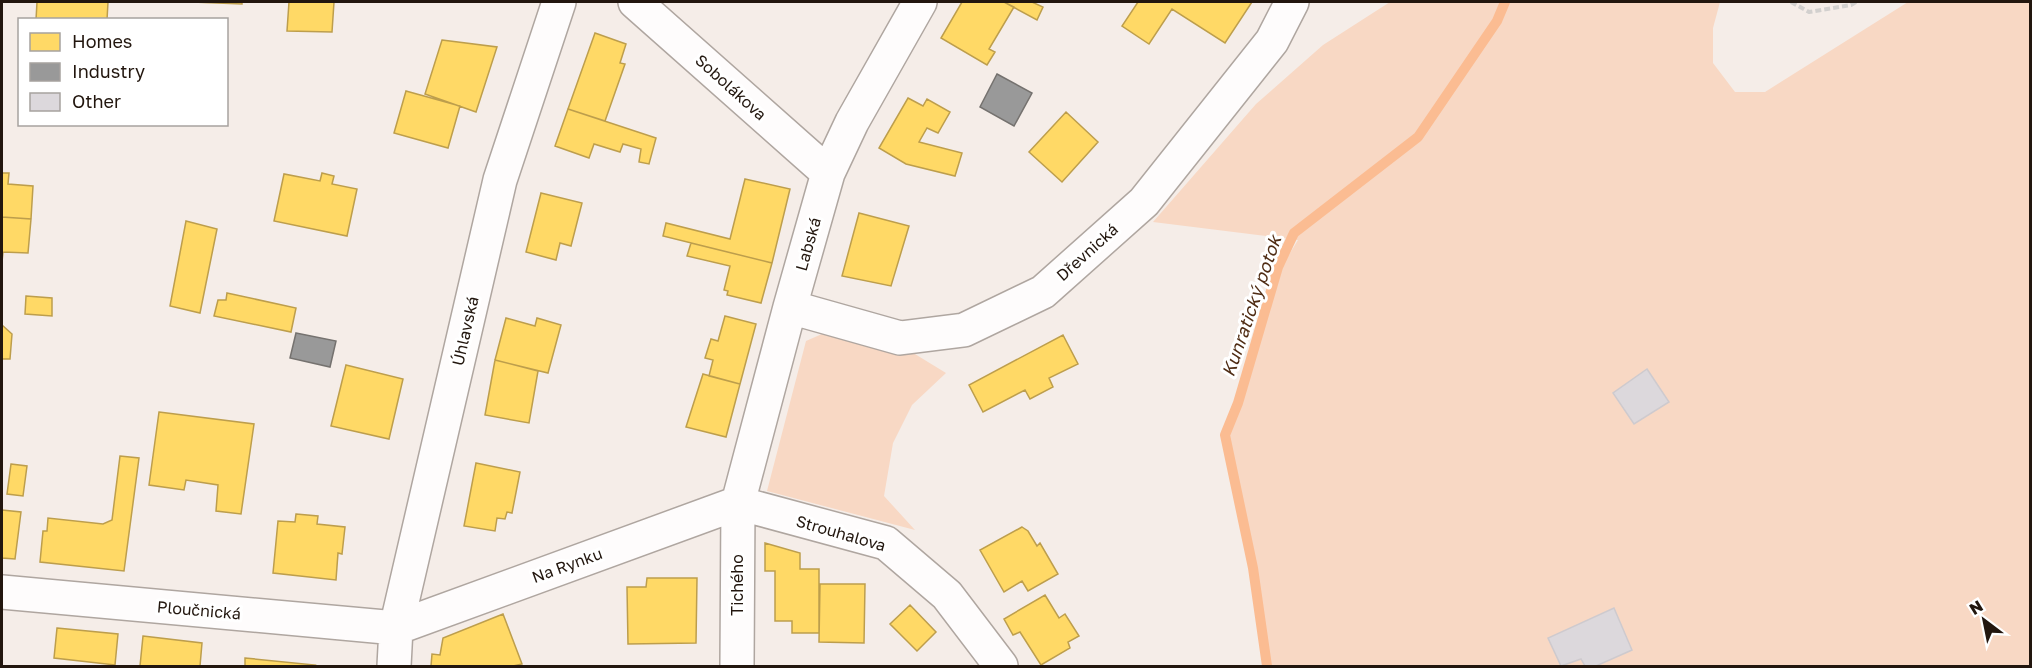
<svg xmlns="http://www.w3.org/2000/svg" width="2032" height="668" font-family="'Golos Text',sans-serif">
<rect width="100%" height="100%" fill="#f5ede8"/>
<!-- green -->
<path fill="#f8d8c4" d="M1390,2H1720L1713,28V63L1735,92H1765L1908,2H2030V666H1271L1225,435L1276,276L1298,240L1153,222L1256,104L1323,45Z
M831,330L910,351L946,373L912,405L893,443L884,496L915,530L767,491L806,341Z"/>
<!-- homes -->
<path fill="#ffd966" stroke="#bd9e4c" stroke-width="1.5" d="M37,2H108L107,20H36Z
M192,2H242V4Z
M289,2H334L332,32L287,31Z
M962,2H1004L1014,7L989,49L995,52L987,65L941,38Z
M1004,2H1032L1043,7L1037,20Z
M1138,2H1252L1225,43L1172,9L1149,44L1122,26Z
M595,33L626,44L620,63L625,64L605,121L568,109Z
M442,40L497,47L476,112L425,94Z
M406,91L460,106L448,148L394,133Z
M908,98L923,106L927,99L950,112L938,133L927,128L919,142L962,153L955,176L906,164L879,148Z
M568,109L656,138L649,164L639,162L641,149L623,144L620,152L594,144L589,158L555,146Z
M1066,112L1098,142L1062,182L1029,152Z
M2,173H9L8,184L33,186L31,219L2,217Z
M322,173L334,176L332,184L357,189L347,236L274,221L284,174L320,181Z
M745,179L790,189L772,263L663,236L666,223L730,239Z
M541,193L582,203L571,246L560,243L556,260L526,252Z
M859,213L909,226L891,286L842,276Z
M2,217L31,219L28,253L3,252L2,262Z
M186,221L217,229L200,313L170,306Z
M691,243L772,263L761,303L727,295L728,291L724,290L730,266L687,256Z
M227,293L296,308L291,332L214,316L218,300H226Z
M26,296L52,298V316L25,314Z
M725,316L756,324L740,384L709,376L713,360L705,358L711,339L718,341Z
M506,318L535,326L537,318L561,325L548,373L495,360Z
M2,325L12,334L10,359H2Z
M1063,335L1078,364L1049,378L1053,387L1030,399L1025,390L983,412L969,385Z
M495,360L538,371L529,423L485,415Z
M346,365L403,379L389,439L331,426Z
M703,374L740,384L726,437L686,427Z
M159,412L254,424L241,514L216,511L218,485L186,480L184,490L149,485Z
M120,456L139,458L124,571L40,562L43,531H47L48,518L103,524L112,520Z
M476,463L520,472L512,513L507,512L505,519L497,518L495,531L464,526Z
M11,464L27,466L23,496L7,494Z
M2,510L21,512L15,559L2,558Z
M296,514L318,516L317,524L345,527L342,554L338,553L336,580L273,573L278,521L295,522Z
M1022,527L1028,531L1037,546L1040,543L1058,574L1028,591L1022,581L1004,592L980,550Z
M765,543L800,553V569H819V633H792V621H775V571H765Z
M647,578H697L696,643L628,644L627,587H646Z
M820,584H865L864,643L819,642Z
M1045,595L1059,618L1065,614L1079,636L1068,642L1070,648L1041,665L1020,632L1013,635L1004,619Z
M910,605L936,632L917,651L890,624Z
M503,614L522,664L513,666H431L432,654L440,655L443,638Z
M57,628L118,634L115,665L54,658Z
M143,636L202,643L200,666H140Z
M245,658L315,665L314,666H245Z"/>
<!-- industry -->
<path fill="#999" stroke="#75726f" stroke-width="1.5" d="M997,74L1032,93L1014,126L980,107Z
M296,333L336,341L330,367L290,358Z"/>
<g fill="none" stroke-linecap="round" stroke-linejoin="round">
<!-- stream -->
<path stroke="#fbbc92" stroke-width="10" d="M1267,666L1253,568L1225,435L1238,403L1278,267L1294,233L1418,137L1497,21L1505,2"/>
</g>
<!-- building -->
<path fill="#dcd8dc" stroke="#cecace" stroke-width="1.5" d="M1647,369L1669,402L1634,424L1613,393Z
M1614,608L1632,650L1596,666H1585L1581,659L1561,666L1548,638Z"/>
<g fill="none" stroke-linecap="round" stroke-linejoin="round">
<!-- street casing -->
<g stroke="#afa6a0" stroke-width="36">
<path id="street" d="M635,2L828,173
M790,307L900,338L964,330L1043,292L1144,202L1272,41L1292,2
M738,503L886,543L947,595L1001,666
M2,592L396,628L738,503
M394,666L396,628L500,180L559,2
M737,666L738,503L790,307L828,173L852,122L920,2"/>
</g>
<!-- path -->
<path stroke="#d2d0ce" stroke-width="4" stroke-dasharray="6 3" stroke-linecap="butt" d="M1791,2L1809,12L1851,5L1856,2"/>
<!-- street -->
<use href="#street" stroke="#fefcfc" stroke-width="33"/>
</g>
<g text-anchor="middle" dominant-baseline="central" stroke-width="6" stroke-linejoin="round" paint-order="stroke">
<!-- street labels -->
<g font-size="16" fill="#22160e" stroke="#fff">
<text transform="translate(731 87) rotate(42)">Sobolákova</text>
<text transform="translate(808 244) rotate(-74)">Labská</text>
<text transform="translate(1087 252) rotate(-42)">Dřevnická</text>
<text transform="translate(465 331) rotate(-77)">Úhlavská</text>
<text transform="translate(841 533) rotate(16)">Strouhalova</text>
<text transform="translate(567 565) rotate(-20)">Na Rynku</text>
<text transform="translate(737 585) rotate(-90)">Tichého</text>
<text transform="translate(199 610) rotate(5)">Ploučnická</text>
</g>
<!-- water labels -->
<g font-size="18" font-style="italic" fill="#502d15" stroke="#fff">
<text transform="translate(1251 306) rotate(-71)">Kunratický potok</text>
</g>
</g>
<!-- border -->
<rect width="2032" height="668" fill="none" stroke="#22160e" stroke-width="6"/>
<!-- legend -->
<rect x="18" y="18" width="210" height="108" fill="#ffffff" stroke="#a7a29f" stroke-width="1.5"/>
<rect x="30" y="33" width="30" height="18" fill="#ffd966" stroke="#a7a29f" stroke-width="1.5"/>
<text x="72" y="48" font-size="18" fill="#22160e">Homes</text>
<rect x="30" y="63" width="30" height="18" fill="#999999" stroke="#a7a29f" stroke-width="1.5"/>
<text x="72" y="78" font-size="18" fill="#22160e">Industry</text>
<rect x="30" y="93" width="30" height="18" fill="#dcd8dc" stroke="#a7a29f" stroke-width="1.5"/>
<text x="72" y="108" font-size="18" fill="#22160e">Other</text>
<!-- north arrow -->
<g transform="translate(1984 620) rotate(328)" stroke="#ffffff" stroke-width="4.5" paint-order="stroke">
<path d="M0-4.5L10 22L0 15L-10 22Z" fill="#22160e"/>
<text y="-9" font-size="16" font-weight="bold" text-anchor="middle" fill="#22160e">N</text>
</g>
</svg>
